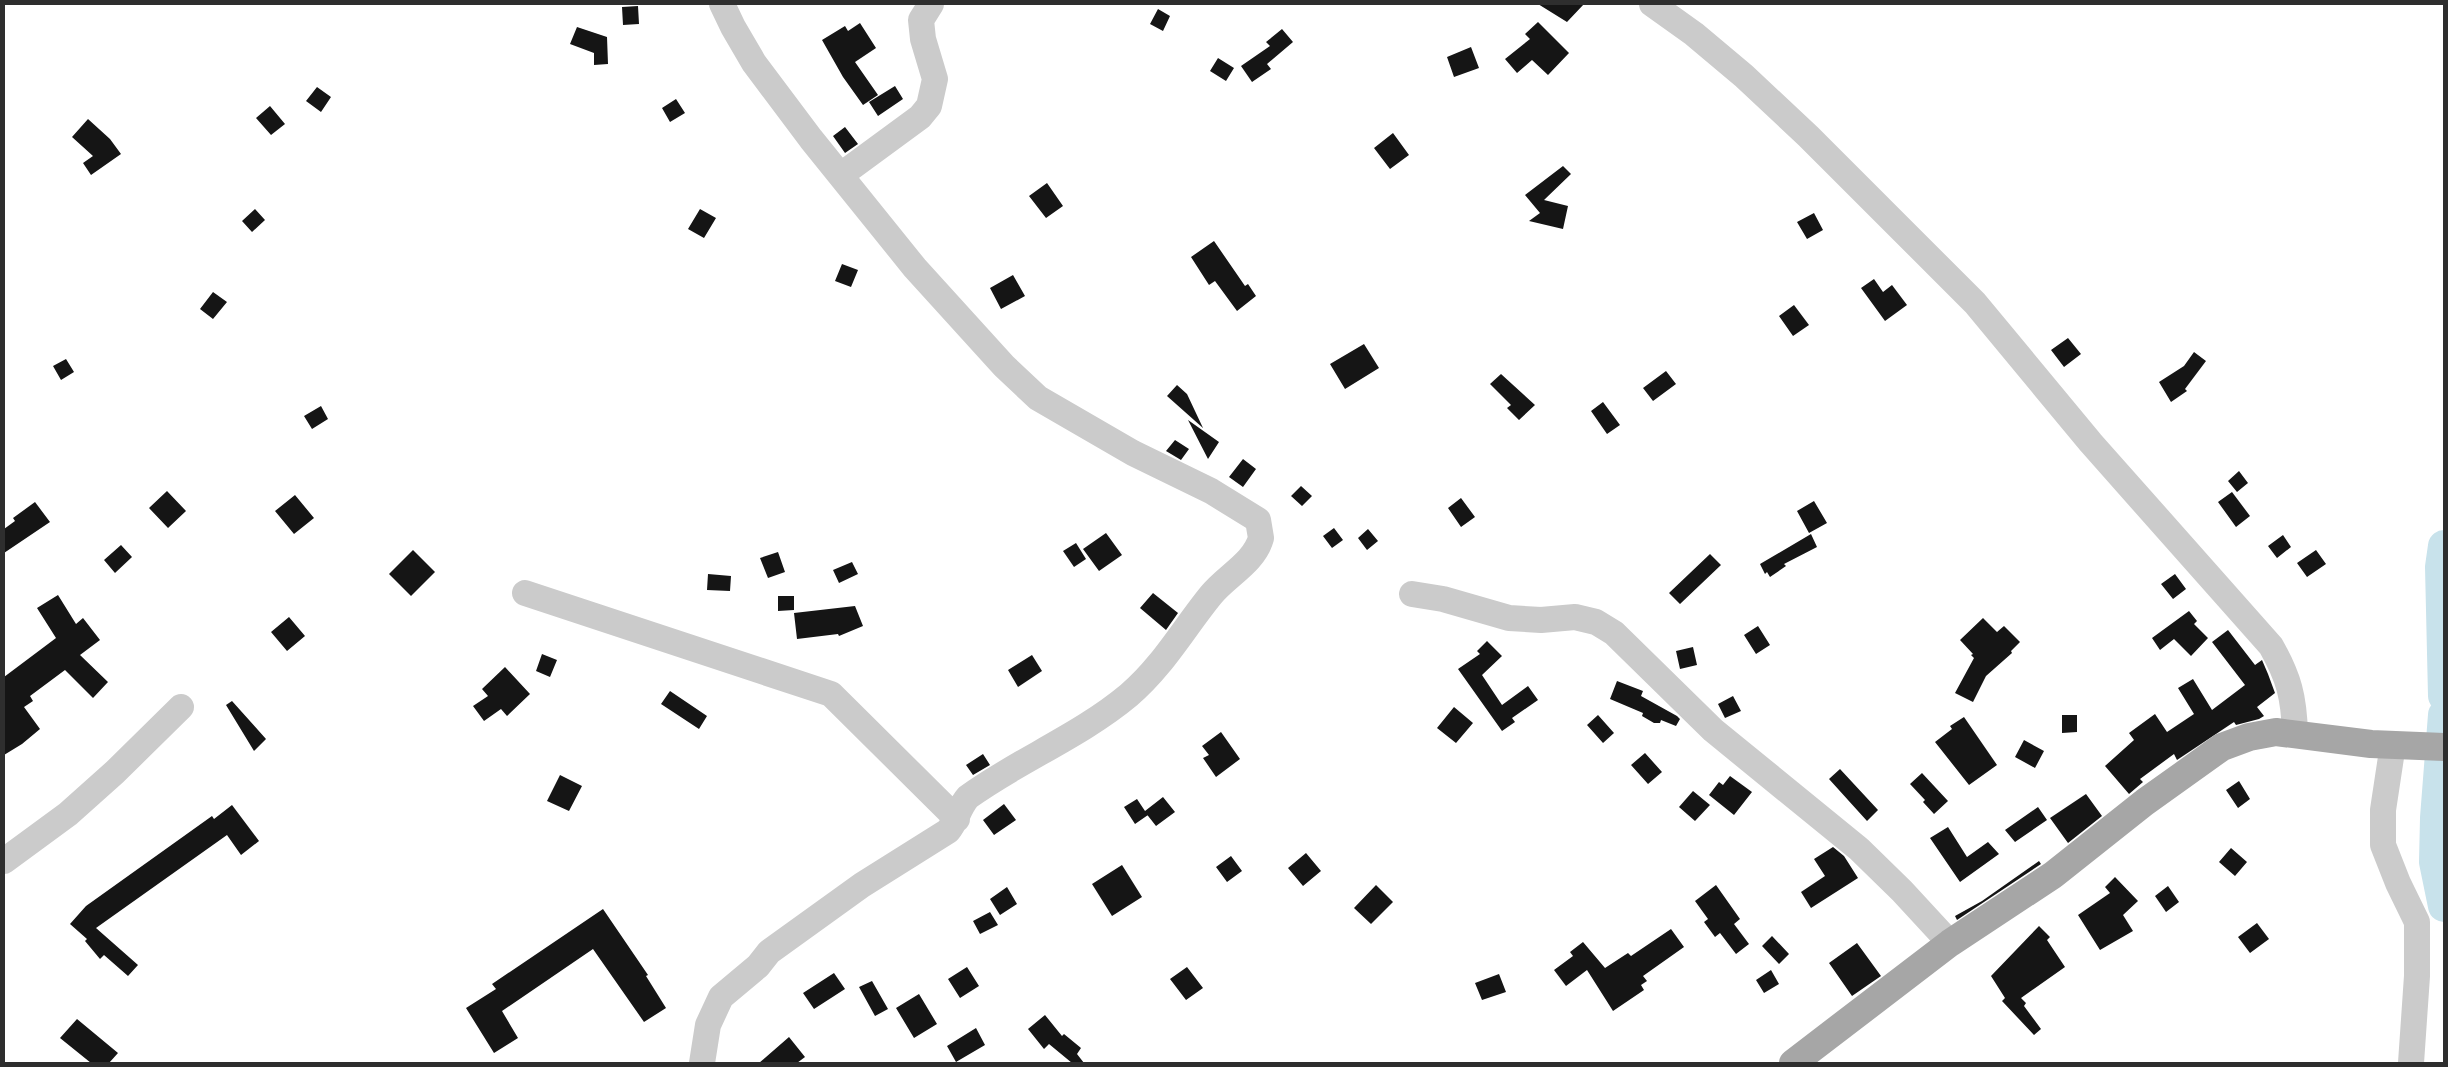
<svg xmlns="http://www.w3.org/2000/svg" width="2448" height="1067" font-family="'Source Sans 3',sans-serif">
<rect width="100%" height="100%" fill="#fff"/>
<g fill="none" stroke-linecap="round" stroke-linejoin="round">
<!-- river -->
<path stroke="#c8e2eb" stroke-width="32" d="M2444,546L2441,567L2444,696
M2444,715L2436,818L2435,862L2444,906"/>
</g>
<!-- building -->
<path fill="#151515" d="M1538,4H1584L1567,22Z
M638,6L639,24L623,25L622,7Z
M1158,9L1170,16L1163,31L1150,24Z
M1538,22L1569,53L1548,75L1532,60L1517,73L1505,59L1530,39L1525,34Z
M860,23L876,48L855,62L878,95L863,105L843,77L822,40L845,26L848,31Z
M577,27L607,37L608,64L594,65V53L570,44Z
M1282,29L1293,42L1267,64L1271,69L1252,82L1241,66L1270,46L1266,42Z
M1471,47L1479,68L1454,77L1447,57Z
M1218,58L1234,68L1226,81L1210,71Z
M895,86L903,99L878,116L869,102Z
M317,87L331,97L321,112L306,101Z
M676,99L685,113L670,122L662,108Z
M270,106L285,124L271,135L256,118Z
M88,119L110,139L121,154L91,175L83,163L93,156L72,137Z
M845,127L858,144L845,153L833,136Z
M1393,133L1409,155L1390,169L1374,148Z
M1563,166L1571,174L1544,200L1568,206L1563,229L1529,221L1540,213L1525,195Z
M1047,183L1063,206L1046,218L1029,196Z
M255,209L265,220L252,232L242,221Z
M700,209L716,218L704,238L688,229Z
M1814,213L1823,230L1807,239L1797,222Z
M1214,241L1245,286L1248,284L1256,296L1237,311L1215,281L1209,285L1191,257Z
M842,264L858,270L851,287L835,281Z
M1013,275L1025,296L1001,309L990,288Z
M1874,279L1883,292L1892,285L1907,305L1885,321L1861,288Z
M213,292L227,302L213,319L200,309Z
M1794,305L1809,325L1793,336L1779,316Z
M2068,338L2081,354L2064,367L2051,350Z
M1364,344L1379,368L1345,389L1330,364Z
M2194,352L2206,361L2185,389L2187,391L2171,402L2159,382L2184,366Z
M66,359L74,372L61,380L53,366Z
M1666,371L1676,384L1653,401L1643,388Z
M1501,374L1535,405L1519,420L1507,408L1511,405L1490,384Z
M1177,385L1187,394L1203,428L1167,396Z
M1603,402L1620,425L1607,434L1591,411Z
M321,406L328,419L312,429L304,416Z
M1188,420L1219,442L1208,459Z
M1175,440L1189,449L1181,460L1166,451Z
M1243,459L1256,469L1243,487L1229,477Z
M2239,471L2248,483L2237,492L2228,481Z
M1301,486L1312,496L1302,506L1291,496Z
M167,491L186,511L168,528L149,508Z
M2232,492L2250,516L2236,527L2218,502Z
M295,495L314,518L294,534L275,511Z
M1461,498L1475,517L1461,527L1448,508Z
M1814,501L1827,523L1809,533L1797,511Z
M35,502L50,522L4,553V529L15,521L13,518Z
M1334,528L1343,540L1332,548L1323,536Z
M1368,529L1378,541L1367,550L1358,538Z
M1106,533L1122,555L1099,571L1083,549Z
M1811,534L1817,547L1784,564L1786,566L1770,577L1767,572L1765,574L1760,564Z
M2283,535L2291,547L2277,558L2268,546Z
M1076,543L1086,559L1074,567L1063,551Z
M121,545L132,557L115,573L104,560Z
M413,550L435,572L411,596L389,574Z
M2316,550L2326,564L2307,577L2297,563Z
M778,552L785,572L768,578L760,558Z
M1710,554L1721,565L1680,604L1669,593Z
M852,562L858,574L839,583L833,570Z
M708,574L731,576L730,591L707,590Z
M2175,574L2186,589L2173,599L2161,584Z
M1153,593L1178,613L1166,630L1140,608Z
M58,595L76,624L83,618L100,640L80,655L108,682L93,698L65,670L30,696L33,701L24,707L40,729L22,744L4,755V677L56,638L37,608Z
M778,596H794V610L778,611Z
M855,606L863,626L839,636L838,634L797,639L794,613Z
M2189,611L2197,621L2194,624L2208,638L2191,656L2174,639L2160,650L2152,638Z
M289,617L305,636L287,651L271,632Z
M1983,618L1997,632L2004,626L2020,642L2011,651L2012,653L1986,676L1973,702L1955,693L1974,658L1971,655L1973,654L1960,640Z
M1758,626L1770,645L1756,654L1744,635Z
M2228,630L2255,665L2262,660L2268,674L2275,693L2257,707L2264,716L2259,719L2236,725L2234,722L2177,760L2174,754L2140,779L2143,782L2129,794L2105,766L2134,740L2129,733L2155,714L2167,732L2194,714L2178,688L2193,679L2212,710L2245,685L2212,642Z
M1487,641L1502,656L1482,675L1502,705L1528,686L1538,700L1512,718L1515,722L1502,731L1458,669L1480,654L1477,651Z
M1693,647L1697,665L1680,669L1676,651Z
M542,654L557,660L550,677L536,671Z
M1032,655L1042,671L1018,687L1008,670Z
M505,667L530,694L507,716L501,709L484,721L473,706L488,696L482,689Z
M1617,681L1643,691L1641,696L1677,716L1680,719L1676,726L1661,720L1660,723H1654L1642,716L1643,713L1610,699Z
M670,691L707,716L699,729L661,704Z
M1733,696L1741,711L1725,718L1718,704Z
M232,701L266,739L254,751L226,705Z
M1454,707L1473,723L1456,743L1437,728Z
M1598,715L1614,733L1603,743L1587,725Z
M2062,715H2077V732L2062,733Z
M1964,717L1997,765L1969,785L1935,742L1952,729L1950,726Z
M1221,732L1240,759L1216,777L1203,758L1209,755L1202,746Z
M2024,740L2044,751L2035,768L2015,757Z
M1645,753L1662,772L1648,784L1631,765Z
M983,754L990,765L973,775L966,765Z
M1840,769L1878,810L1867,821L1829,779Z
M1922,773L1948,801L1934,814L1923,802L1925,800L1910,784Z
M560,775L582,786L569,811L547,801Z
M1730,776L1752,792L1734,815L1709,795L1719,782L1723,785Z
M2239,781L2250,799L2238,808L2226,790Z
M1693,791L1710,805L1695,821L1679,807Z
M2086,794L2102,816L2068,843L2050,818Z
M1163,797L1175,812L1156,826L1145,812L1148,815L1135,824L1124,807L1137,799L1145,811Z
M1004,804L1016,820L994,835L983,820Z
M232,805L259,841L241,855L227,835L96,928L138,965L128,976L104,955L100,959L85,941L87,939L70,924L86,906L212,816L214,819Z
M2038,807L2047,820L2015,842L2005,830Z
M1948,827L1967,857L1988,842L1999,854L1960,882L1930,838Z
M1833,847L1844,856L1858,878L1811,908L1801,892L1825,876L1814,859Z
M2231,848L2247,862L2235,876L2219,862Z
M1306,853L1321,871L1303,886L1288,868Z
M1231,856L1242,871L1227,882L1216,867Z
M2039,861L2041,864L1957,920L1955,916L1982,901Z
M1122,865L1142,897L1112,916L1092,884Z
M2115,877L2138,901L2123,915L2133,931L2100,950L2078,915L2110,893L2105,887Z
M1376,885L1393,902L1371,924L1354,908Z
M1716,885L1740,919L1734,924L1749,944L1736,954L1720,933L1715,937L1704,922L1708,919L1695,901Z
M2168,886L2179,902L2166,912L2155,896Z
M1007,887L1017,904L1000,915L990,899Z
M603,909L648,975L646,976L666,1008L644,1022L593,949L502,1011L518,1038L494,1053L466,1008L496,989L492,984Z
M990,912L998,925L980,934L973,921Z
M2257,923L2269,939L2250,953L2238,937Z
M2039,926L2050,937L2047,940L2065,967L2021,998L2026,1003L2024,1006L2041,1029L2034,1035L2002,1001L2005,998L1991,976Z
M1671,929L1684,947L1643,976L1647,981L1641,985L1644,990L1613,1011L1587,970L1566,986L1554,970L1573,956L1570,952L1583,942L1605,968L1628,953L1631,956Z
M1772,936L1789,954L1779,964L1762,946Z
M1857,943L1881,976L1852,996L1829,963Z
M967,967L979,986L960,998L948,979Z
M1187,967L1203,988L1186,1000L1170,979Z
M1771,970L1779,984L1764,993L1756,980Z
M834,973L845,989L814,1009L803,993Z
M1499,974L1506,992L1482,1000L1475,983Z
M872,981L888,1009L875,1016L859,987Z
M919,994L937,1024L914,1038L896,1008Z
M1045,1015L1062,1036L1064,1034L1081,1048L1077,1054L1084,1063H1072L1049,1044L1044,1049L1028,1029Z
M77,1019L118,1053L109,1063H91L60,1038Z
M976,1028L985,1045L956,1062L947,1046Z
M789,1037L805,1057L797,1063H759Z"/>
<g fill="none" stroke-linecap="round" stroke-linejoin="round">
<!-- minor -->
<path stroke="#cbcbcb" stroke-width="26" d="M1652,4L1694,34L1744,76L1808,136L1975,303L2091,443L2271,646C2289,678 2294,697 2295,734
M841,175L920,117L929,106L935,79L923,39L921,20L931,4
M525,593L831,694L957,819
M1412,594L1443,599L1509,618L1541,620L1575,617L1596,622L1614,633L1713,730L1859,849L1902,891L1950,943
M2393,744L2383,810V845L2398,883L2417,922V976L2411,1063
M4,861L68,814L115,772L181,707
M702,1063L708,1025L721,997L758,966L769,952L862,885L948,831C957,820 959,807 968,797C1019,760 1080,736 1129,695C1163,666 1184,628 1211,595C1226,576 1254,563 1261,538L1258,520L1211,491L1133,453L1038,398L1004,366L915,268L811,139L754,63L733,27L722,4"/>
<!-- major -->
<path stroke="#a6a6a6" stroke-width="28" d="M1793,1063L1950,943L2053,875L2145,802L2222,747L2249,737L2276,732L2371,744L2444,747"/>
</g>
<!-- border -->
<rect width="2448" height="1067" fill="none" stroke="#2e2e2e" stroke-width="10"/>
</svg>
